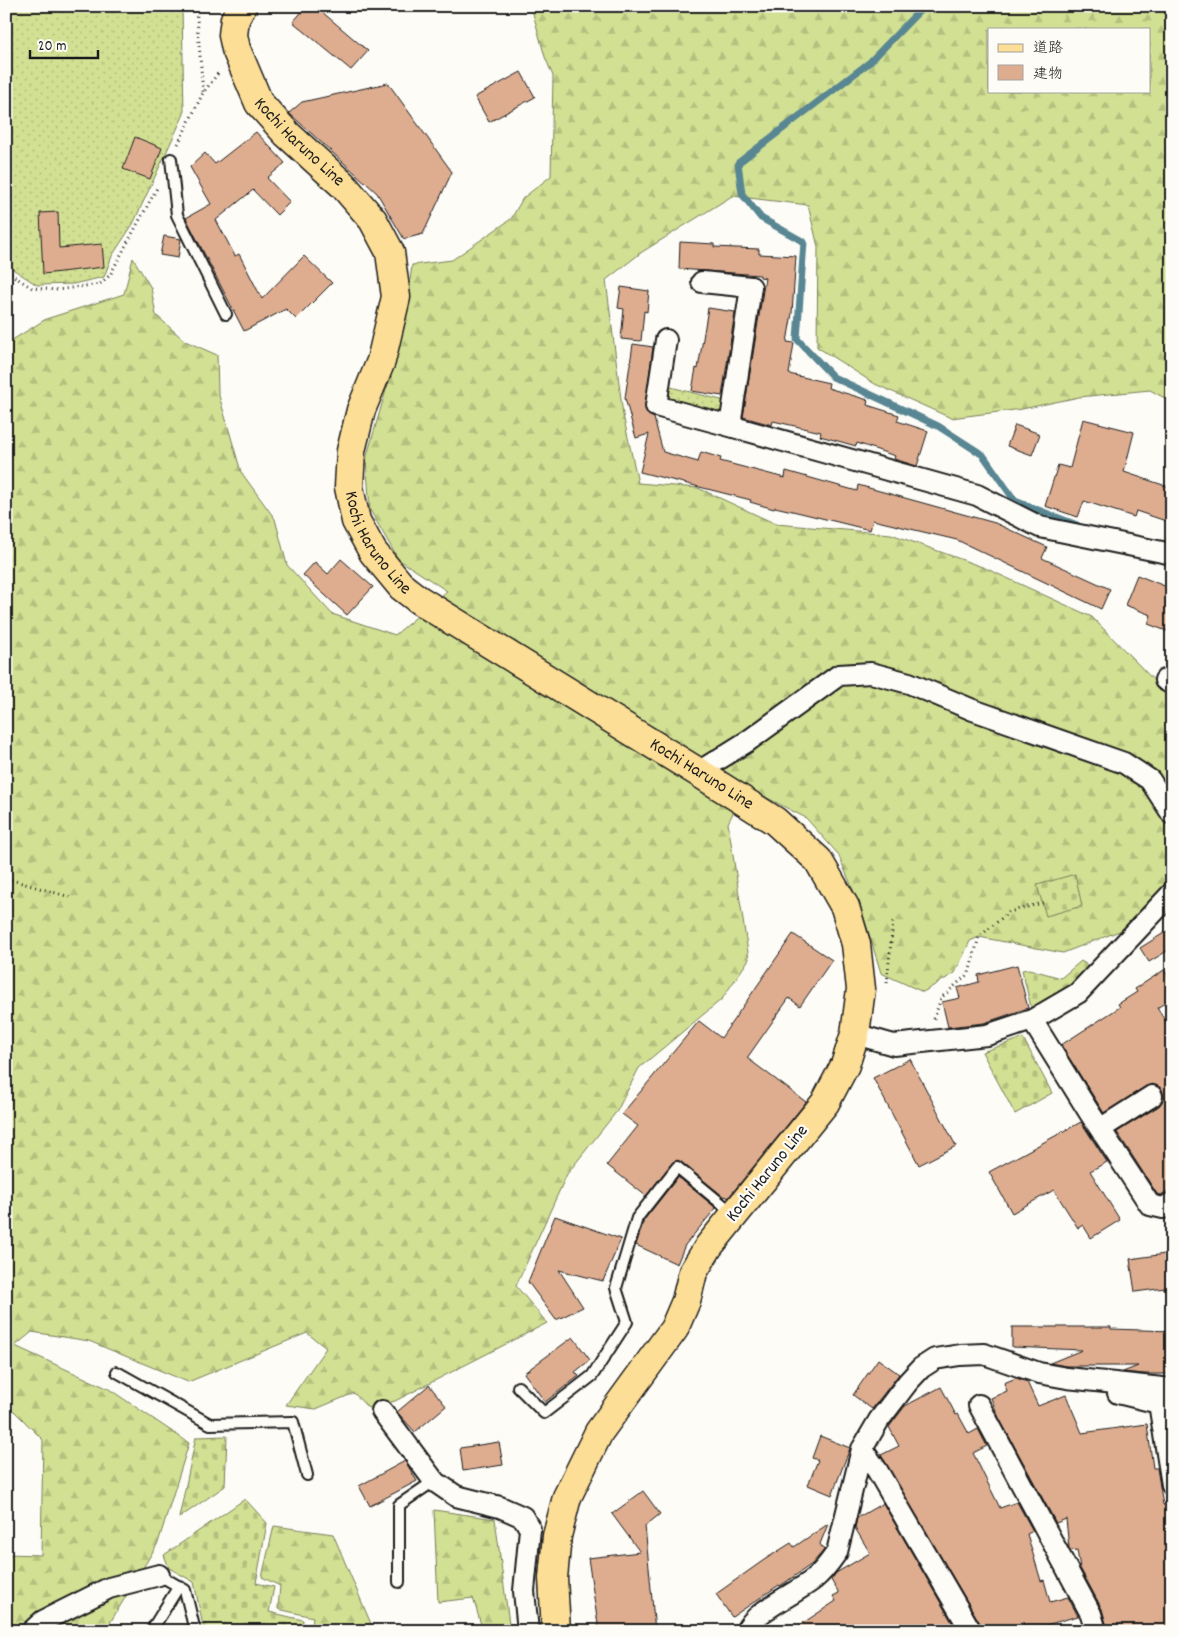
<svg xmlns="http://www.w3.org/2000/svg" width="1178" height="1637" font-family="Dekko,'Klee One',sans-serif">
<defs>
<pattern id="grass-dots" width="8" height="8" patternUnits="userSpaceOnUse" patternTransform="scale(1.25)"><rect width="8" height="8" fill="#d2e093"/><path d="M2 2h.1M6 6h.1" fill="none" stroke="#b4c07e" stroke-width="1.8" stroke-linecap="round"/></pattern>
<pattern id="forest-firs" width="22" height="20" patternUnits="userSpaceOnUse" patternTransform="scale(1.25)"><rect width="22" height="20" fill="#d2e093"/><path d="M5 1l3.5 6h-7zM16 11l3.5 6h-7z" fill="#b4c07e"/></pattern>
<pattern id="cemetery-stones" width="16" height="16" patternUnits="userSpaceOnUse" patternTransform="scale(1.25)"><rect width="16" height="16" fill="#d2e093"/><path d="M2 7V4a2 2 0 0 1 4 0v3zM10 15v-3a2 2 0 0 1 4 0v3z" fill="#b4c07e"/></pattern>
</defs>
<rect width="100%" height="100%" fill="#fdfcf7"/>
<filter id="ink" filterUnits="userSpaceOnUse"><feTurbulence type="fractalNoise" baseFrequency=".02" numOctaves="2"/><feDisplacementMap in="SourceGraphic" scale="10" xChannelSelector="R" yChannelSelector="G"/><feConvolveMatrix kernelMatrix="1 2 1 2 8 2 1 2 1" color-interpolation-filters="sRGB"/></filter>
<g filter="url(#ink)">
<!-- grass -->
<path fill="url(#grass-dots)" stroke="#777e58" d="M6,6H182L184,114L133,224L112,256L104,277L73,284L37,285L8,266L6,260V75L9,73L6,54Z
M663,385L725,401L723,411L713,417L664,404Z"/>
<!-- forest -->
<path fill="url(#forest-firs)" stroke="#777e58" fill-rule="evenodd" d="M531,6H1172V402L1150,390L1079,397L1022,409L951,418L875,384L817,347L818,247L808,205L732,196L642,252L606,280L623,415L638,483L698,488L776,524L891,534L985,568L1092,617L1172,699V887L1122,930L1063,953L979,937L970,941L955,973L923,992L881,973L862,911L838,854L806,818L746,787L728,823L749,959L722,999L639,1068L617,1111L567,1174L516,1286L547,1323L395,1401L368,1408L354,1393L316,1409L286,1405L326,1348L307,1333L188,1382L89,1341L32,1332L15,1346L109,1389L189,1443L158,1543L105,1631H6V1554L41,1555L43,1440L6,1403V344L46,319L124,294L133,258L151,288L156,315L185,341L217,355L218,392L241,472L275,519L287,565L332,614L395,635L447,591L398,559L370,510L366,459L404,328L412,265L452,260L511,219L523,198L551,176L553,76L545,57ZM989,29H1149V91H989Z
M434,1510L495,1519L510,1631H483L473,1598L438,1602Z
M274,1526L333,1534L374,1631H311L313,1617L278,1609L280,1586L262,1577Z"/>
<!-- cemetery -->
<path fill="url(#cemetery-stones)" stroke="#777e58" d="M1075,874L1082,906L1046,916L1037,885Z
M1081,961L1092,968L1064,996L1032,1011L1022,970L1029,969L1061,978Z
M1023,1038L1052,1093L1015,1114L982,1052Z
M227,1436L225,1486L179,1518L196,1437Z
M245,1499L267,1523L256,1583L274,1587L269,1612L303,1620L302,1631H204L194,1582L169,1568L164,1555Z"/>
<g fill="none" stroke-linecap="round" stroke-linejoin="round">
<!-- stream -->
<path stroke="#598692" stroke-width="7" d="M924,6L870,62L738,163L742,194L761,218L804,242L797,339L833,377L938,426L983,455L1015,501L1077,525"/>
</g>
<!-- building -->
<path fill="#dead90" stroke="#1c1c1c" d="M307,6H315L368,51L351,70L293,22Z
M521,72L535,97L489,122L475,97Z
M388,83L452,172L423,234L404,239L377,193L289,113L302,102Z
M256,132L285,163L267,178L290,202L277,215L253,190L216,220L235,256L239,254L262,299L304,256L332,283L296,319L286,309L244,331L186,218L211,204L190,167L205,153L215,164Z
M135,137L162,148L150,179L123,169Z
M58,212L59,248L102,244L104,267L43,274L40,213Z
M164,236L181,239L178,258L160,255Z
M680,242L714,244V247L759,249V254L796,256L792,313L787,342L794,343L789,374L829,383L828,388L868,400L867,405L899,415L897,421L928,431L917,466L894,459L895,456L857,443L856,446L820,436L821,432L773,421L772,425L743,417L765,278L760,277V275L679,269Z
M621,287L649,291L647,312L644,311L641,341L621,339L624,309L618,308Z
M708,308L735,312L722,396L692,391L696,368L698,369Z
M633,344L653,347L645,409L648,415L654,418L663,452L698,462L701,452L721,458L720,461L785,478L786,471L857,491L858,485L995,523L1047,547L1042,558L1110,589L1101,609L957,540L873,520L870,530L801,513L775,507L774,509L750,502L751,500L640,472L649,434L636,438L625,398Z
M1083,419L1134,432L1124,472L1172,488V523L1136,511L1134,517L1084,501L1078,517L1045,506L1058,465L1070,468Z
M1015,425L1040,434L1032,455L1007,446Z
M341,559L373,587L347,615L303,575L315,562L328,574Z
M1137,575L1172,589V633L1148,624L1151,615L1125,605Z
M1172,928V948L1149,962L1140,948Z
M793,934L832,960L800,1006L789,998L747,1058L806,1102L728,1198L726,1196L724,1197L678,1160L672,1163L646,1196L607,1165L638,1126L622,1114L699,1021L721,1038Z
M1017,965L1028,1008L984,1023L948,1027L942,1002L960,998L957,988L979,982L978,975Z
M1164,970L1172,982V998L1157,1008L1172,1031V1188L1161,1195L1157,1194L1117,1132L1159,1106L1162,1102L1164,1096L1162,1089L1158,1086L1152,1084L1146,1086L1104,1113L1061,1045L1120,1007L1118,1004L1137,992L1135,989Z
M910,1059L956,1146L919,1165L873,1078Z
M1081,1122L1107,1162L1090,1171L1120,1220L1091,1238L1083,1225L1078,1228L1054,1190L1012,1213L989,1172Z
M678,1177L716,1208L685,1245L677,1264L636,1245L644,1220Z
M555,1216L621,1239L603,1281L559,1270L583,1307L556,1320L528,1282Z
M1172,1253V1287L1135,1292L1130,1259Z
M1012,1327H1111V1329L1172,1331V1374H1145L1123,1372L1138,1366H1066L1050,1363L1082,1350L1012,1347Z
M573,1337L590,1360L575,1372L579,1376L545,1402L524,1373Z
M878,1359L899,1374L872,1409L853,1395Z
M1016,1378L1027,1382L1038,1406L1066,1395L1082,1433L1147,1424L1153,1468H1157L1163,1505L1168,1504L1172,1528V1531H1167L1172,1557V1631H1108L1102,1609L1080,1568L1077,1550L1070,1551L1069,1548L1066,1519L1056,1523L999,1418L991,1398L1007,1391L1004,1383Z
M429,1385L446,1406L415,1432L397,1412Z
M941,1387L956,1415L958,1414L969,1434L978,1429L987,1446L973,1453L1000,1508L1017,1502L1033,1531L1027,1534L1041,1581L1044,1580L1050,1602L1068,1597L1078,1616L1025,1631L1023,1622L1005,1631H983L981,1625L881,1455L899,1446L889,1427L905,1406Z
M820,1436L850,1448L832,1495L808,1485L818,1460L812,1458Z
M499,1442L503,1465L463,1471L460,1448Z
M405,1461L417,1481L370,1506L359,1486Z
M643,1491L660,1514L645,1526L655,1631H599L588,1558L640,1552L612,1514Z
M883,1503L957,1631H791L836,1601L833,1596L839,1593L831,1580L836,1573L870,1553L855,1528L857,1518Z
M828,1524L820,1544L824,1550L812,1564L780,1586L779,1585L732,1617L716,1594L764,1560L791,1543L794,1547Z"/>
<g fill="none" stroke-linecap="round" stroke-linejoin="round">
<!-- service casing -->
<g stroke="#1c1c1c" stroke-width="14">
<path id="service" d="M171,159L177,215L226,314
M117,1372L210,1424L293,1422L307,1475
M518,1387L544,1413L592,1376L627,1322L616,1288L637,1218L677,1167L734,1214
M159,1575L185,1590L195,1631
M399,1582V1505L434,1481
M151,1631L179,1586"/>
</g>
<!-- minor casing -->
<g stroke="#1c1c1c" stroke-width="24">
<path id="minor" d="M666,340L656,406L730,426L751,287L702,282
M730,426L977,495L1040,527L1172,554
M1165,680L1172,684
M701,774L708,766L748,741L839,675L871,673L909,683L973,710L1124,763L1150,780L1172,814
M1032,1020L1089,1112L1150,1205L1163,1208L1172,1203
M855,1034L894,1045L987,1035L1032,1020L1078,993L1172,893
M1100,1129L1152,1096
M1118,1393L1159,1403L1172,1485
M979,1405L1091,1614L1096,1631
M382,1411L434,1481L456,1496L500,1507L523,1517L530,1529L524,1591L528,1631
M862,1449L877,1470L971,1631
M32,1631L43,1621L109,1588L159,1575
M746,1631C754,1611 797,1593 814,1579C824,1571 830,1562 837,1552L862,1449L879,1420L908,1382L921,1368L935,1359L960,1355L984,1354L1039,1373L1067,1378L1172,1389"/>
</g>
<!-- primary casing -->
<g stroke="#1c1c1c" stroke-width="31">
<g id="primary">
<path id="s1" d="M242,6L235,19L233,35L236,49L259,103L287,134L343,185L373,220L390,252L396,297L381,361L361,410L351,451L349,487L356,521L373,552L402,587L419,600L701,774L775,821L818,860L845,907L856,944L861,989L855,1034L845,1065L825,1103L709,1246L693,1272L686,1301L674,1329L599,1432L567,1497L557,1536L553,1578L556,1631"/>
</g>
</g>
<!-- path -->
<path stroke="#1c1c1c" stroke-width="3" stroke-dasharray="1 4" stroke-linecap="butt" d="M196,6L203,93
M178,144L203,93L219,72
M6,271L32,288L57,290L100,284L110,275L157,188
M6,880L15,881L70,897
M887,983L893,921
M934,1019L941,998L969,973L979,937L1009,912L1046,902"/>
<!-- service -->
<use href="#service" stroke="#fdfcf7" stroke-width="10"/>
<!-- minor -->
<use href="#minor" stroke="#fdfcf7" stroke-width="20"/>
<!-- primary -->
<use href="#primary" stroke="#fdde96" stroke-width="28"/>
</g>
</g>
<g text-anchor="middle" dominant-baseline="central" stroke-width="4.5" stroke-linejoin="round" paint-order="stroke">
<!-- street labels -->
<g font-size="18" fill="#1c1c1c" stroke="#fdfcf7">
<text stroke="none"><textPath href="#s1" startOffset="160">Kochi Haruno Line</textPath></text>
<text stroke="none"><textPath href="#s1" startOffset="610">Kochi Haruno Line</textPath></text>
<text stroke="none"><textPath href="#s1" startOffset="1015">Kochi Haruno Line</textPath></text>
<text transform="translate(768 1174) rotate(-51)">Kochi Haruno Line</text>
</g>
</g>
<!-- margin -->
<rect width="1178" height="1637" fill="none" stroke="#fdfcf7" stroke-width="25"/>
<rect x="12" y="12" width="1153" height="1612" fill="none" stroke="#1c1c1c" stroke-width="2" filter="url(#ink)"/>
<!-- legend -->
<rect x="988" y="28" width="162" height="65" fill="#fdfcf7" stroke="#a3a29f"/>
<rect x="998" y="44" width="25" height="8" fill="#fdde96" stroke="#a3a29f"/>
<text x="1033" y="52" font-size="15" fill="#1c1c1c">道路</text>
<rect x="998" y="65" width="25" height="15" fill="#dead90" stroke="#a3a29f"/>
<text x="1033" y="78" font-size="15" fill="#1c1c1c">建物</text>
<!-- scale -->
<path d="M30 50v8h68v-8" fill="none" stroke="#1c1c1c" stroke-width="2.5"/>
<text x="38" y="50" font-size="15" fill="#1c1c1c" stroke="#fdfcf7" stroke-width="4" paint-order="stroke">20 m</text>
</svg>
